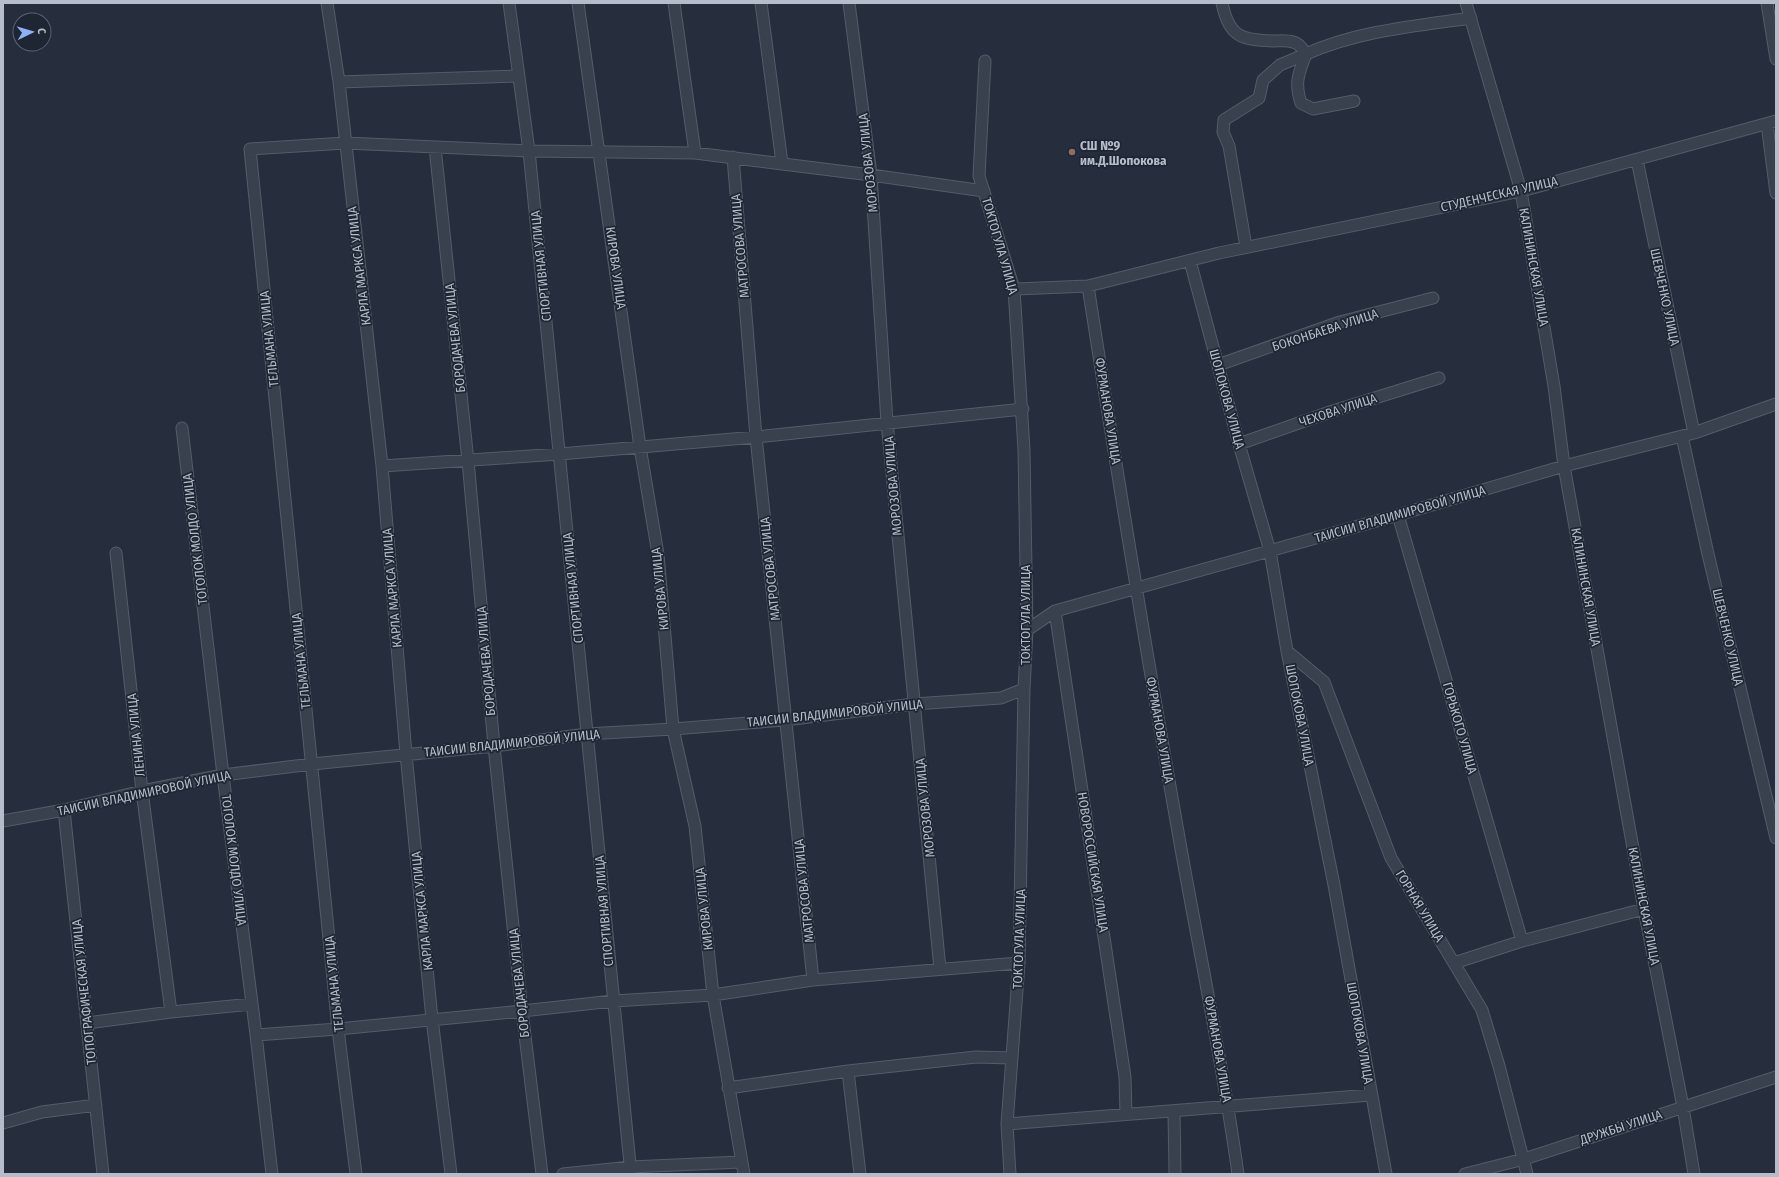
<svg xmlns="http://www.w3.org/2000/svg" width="1779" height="1177" font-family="'Fira Sans Condensed',sans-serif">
<rect width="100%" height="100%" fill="#262e3d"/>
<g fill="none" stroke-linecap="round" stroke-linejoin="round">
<!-- minor casing -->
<g stroke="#545c69" stroke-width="13">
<path id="minor" d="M327,3L339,82L382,466L406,754L432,1019L451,1174
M509,3L529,151L631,1174
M578,3L640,447L658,554L673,729L695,826L713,995L744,1174
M674,3L695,153
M761,3L782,163
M849,3L871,175L887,422L940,969
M1222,3C1229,37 1241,40 1274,41C1280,41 1287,40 1293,42C1299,43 1303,49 1306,54L1280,65L1263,80L1259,98L1224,120L1223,132L1229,146L1246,247
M1466,3L1521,191L1554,386L1564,466L1644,909L1683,1107L1694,1174
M1767,3L1776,59
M985,61L979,176L1014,289L1024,450L1027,630L1024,689L1019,963L1007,1124L1010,1174
M339,82L518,76
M1354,101L1313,109L1301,103C1294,82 1299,73 1306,54C1358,31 1415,26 1471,18
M1767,124L1776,193
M435,147L468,461L494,746L522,1011L542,1174
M733,157L756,437L813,980
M1637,160L1694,433
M1190,261L1239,444L1270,551L1287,651L1334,885L1386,1174
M1088,286C1116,466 1145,646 1177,826C1197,942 1222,1057 1238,1174
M1014,289L1088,286L1219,253L1521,191L1776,121
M1218,365L1340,322L1433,298
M182,428L223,775L256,1035L272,1174
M1682,436L1708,554L1776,838
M1239,444L1333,411L1439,378
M382,466L560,454L756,437L1023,409
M1398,515L1522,941
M116,553L142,791L171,1012
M1055,611L1125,1077L1126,1114
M1027,630L1055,611L1398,515L1564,466L1694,433L1776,404
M1287,651L1324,682L1391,858L1482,1010L1499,1066L1527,1174
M64,810L103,1174
M3,821L64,810L142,791L223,775L312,764L494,746L587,734L673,729L785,720L914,704L1001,698L1024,689
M1454,963L1522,941L1644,909
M87,1023L171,1012L252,1004
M256,1035L338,1029L522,1011L613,1001L713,995L813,980L1019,963
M848,1071L860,1174
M728,1088L848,1071L976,1057L1012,1058
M1174,1111L1175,1174
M3,1123L42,1112L96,1105
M1007,1124L1371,1095
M356,1174L338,1029L250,149L345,143L529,151L695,153L871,175L984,191
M563,1174L631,1167L741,1162
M1465,1174L1524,1159L1776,1077"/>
</g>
<!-- minor -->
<use href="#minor" stroke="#39414e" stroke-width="11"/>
</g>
<!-- markers -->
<circle fill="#8d6e63" stroke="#1e2533" stroke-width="1.5" cx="1072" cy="152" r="4"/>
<g text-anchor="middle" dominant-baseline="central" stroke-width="3.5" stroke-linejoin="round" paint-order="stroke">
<!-- poi labels -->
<g font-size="13" font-weight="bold" fill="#b6bcc9" stroke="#1e2533" text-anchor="start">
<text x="1080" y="145">СШ №9<tspan x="1080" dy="15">им.Д.Шопокова</tspan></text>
</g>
<!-- street labels -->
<g font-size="13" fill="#b6bcc9" stroke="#1e2533">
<text transform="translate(868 163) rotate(-96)">МОРОЗОВА УЛИЦА</text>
<text transform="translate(1499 194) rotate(-13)">СТУДЕНЧЕСКАЯ УЛИЦА</text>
<text transform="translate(740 246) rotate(-95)">МАТРОСОВА УЛИЦА</text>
<text transform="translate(1000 246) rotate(74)">ТОКТОГУЛА УЛИЦА</text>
<text transform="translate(359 266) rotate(-97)">КАРЛА МАРКСА УЛИЦА</text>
<text transform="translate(541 266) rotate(-96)">СПОРТИВНАЯ УЛИЦА</text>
<text transform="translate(1534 267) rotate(80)">КАЛИНИНСКАЯ УЛИЦА</text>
<text transform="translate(616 268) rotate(82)">КИРОВА УЛИЦА</text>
<text transform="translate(1665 297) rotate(78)">ШЕВЧЕНКО УЛИЦА</text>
<text transform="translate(1325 330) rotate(-18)">БОКОНБАЕВА УЛИЦА</text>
<text transform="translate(455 338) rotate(-96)">БОРОДАЧЕВА УЛИЦА</text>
<text transform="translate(269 339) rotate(-96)">ТЕЛЬМАНА УЛИЦА</text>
<text transform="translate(1227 399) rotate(75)">ШОПОКОВА УЛИЦА</text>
<text transform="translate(1338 410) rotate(-18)">ЧЕХОВА УЛИЦА</text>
<text transform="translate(1108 411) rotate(81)">ФУРМАНОВА УЛИЦА</text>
<text transform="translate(893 486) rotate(-95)">МОРОЗОВА УЛИЦА</text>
<text transform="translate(1400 514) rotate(-16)">ТАИСИИ ВЛАДИМИРОВОЙ УЛИЦА</text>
<text transform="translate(195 539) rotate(-97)">ТОГОЛОК МОЛДО УЛИЦА</text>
<text transform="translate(770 569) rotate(-96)">МАТРОСОВА УЛИЦА</text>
<text transform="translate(1586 587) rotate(80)">КАЛИНИНСКАЯ УЛИЦА</text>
<text transform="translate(392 588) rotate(-95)">КАРЛА МАРКСА УЛИЦА</text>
<text transform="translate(573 588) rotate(-96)">СПОРТИВНАЯ УЛИЦА</text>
<text transform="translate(660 589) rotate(-96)">КИРОВА УЛИЦА</text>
<text transform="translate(1025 615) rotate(-90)">ТОКТОГУЛА УЛИЦА</text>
<text transform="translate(1728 637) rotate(77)">ШЕВЧЕНКО УЛИЦА</text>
<text transform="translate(301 661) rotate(-96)">ТЕЛЬМАНА УЛИЦА</text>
<text transform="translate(486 661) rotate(-95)">БОРОДАЧЕВА УЛИЦА</text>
<text transform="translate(835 713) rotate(-6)">ТАИСИИ ВЛАДИМИРОВОЙ УЛИЦА</text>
<text transform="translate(1300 715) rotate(79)">ШОПОКОВА УЛИЦА</text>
<text transform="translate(1460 728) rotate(74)">ГОРЬКОГО УЛИЦА</text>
<text transform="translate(1160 730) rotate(80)">ФУРМАНОВА УЛИЦА</text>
<text transform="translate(136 735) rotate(-96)">ЛЕНИНА УЛИЦА</text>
<text transform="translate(512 743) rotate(-6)">ТАИСИИ ВЛАДИМИРОВОЙ УЛИЦА</text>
<text transform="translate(144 793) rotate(-12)">ТАИСИИ ВЛАДИМИРОВОЙ УЛИЦА</text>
<text transform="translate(925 808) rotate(-96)">МОРОЗОВА УЛИЦА</text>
<text transform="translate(234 860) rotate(83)">ТОГОЛОК МОЛДО УЛИЦА</text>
<text transform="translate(1093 862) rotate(81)">НОВОРОССИЙСКАЯ УЛИЦА</text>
<text transform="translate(804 891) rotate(-96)">МАТРОСОВА УЛИЦА</text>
<text transform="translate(1420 906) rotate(59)">ГОРНАЯ УЛИЦА</text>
<text transform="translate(1644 906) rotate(79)">КАЛИНИНСКАЯ УЛИЦА</text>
<text transform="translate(704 909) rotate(-96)">КИРОВА УЛИЦА</text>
<text transform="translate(422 911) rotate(-96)">КАРЛА МАРКСА УЛИЦА</text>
<text transform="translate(604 911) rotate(-95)">СПОРТИВНАЯ УЛИЦА</text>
<text transform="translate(1019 939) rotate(-88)">ТОКТОГУЛА УЛИЦА</text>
<text transform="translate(519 983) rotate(-96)">БОРОДАЧЕВА УЛИЦА</text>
<text transform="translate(334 984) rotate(-96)">ТЕЛЬМАНА УЛИЦА</text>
<text transform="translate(84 992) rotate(-96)">ТОПОГРАФИЧЕСКАЯ УЛИЦА</text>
<text transform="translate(1360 1033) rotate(80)">ШОПОКОВА УЛИЦА</text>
<text transform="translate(1218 1049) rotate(80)">ФУРМАНОВА УЛИЦА</text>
<text transform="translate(1621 1127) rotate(-18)">ДРУЖБЫ УЛИЦА</text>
</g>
</g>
<!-- border -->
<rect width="1779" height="1177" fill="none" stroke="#b6bcc9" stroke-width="8"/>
<!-- north arrow -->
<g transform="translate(32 32) rotate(85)"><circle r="19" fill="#1e2533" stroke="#5b616f"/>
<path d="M0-3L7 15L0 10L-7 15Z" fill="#90b0f3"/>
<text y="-6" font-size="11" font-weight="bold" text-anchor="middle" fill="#b6bcc9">С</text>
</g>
</svg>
